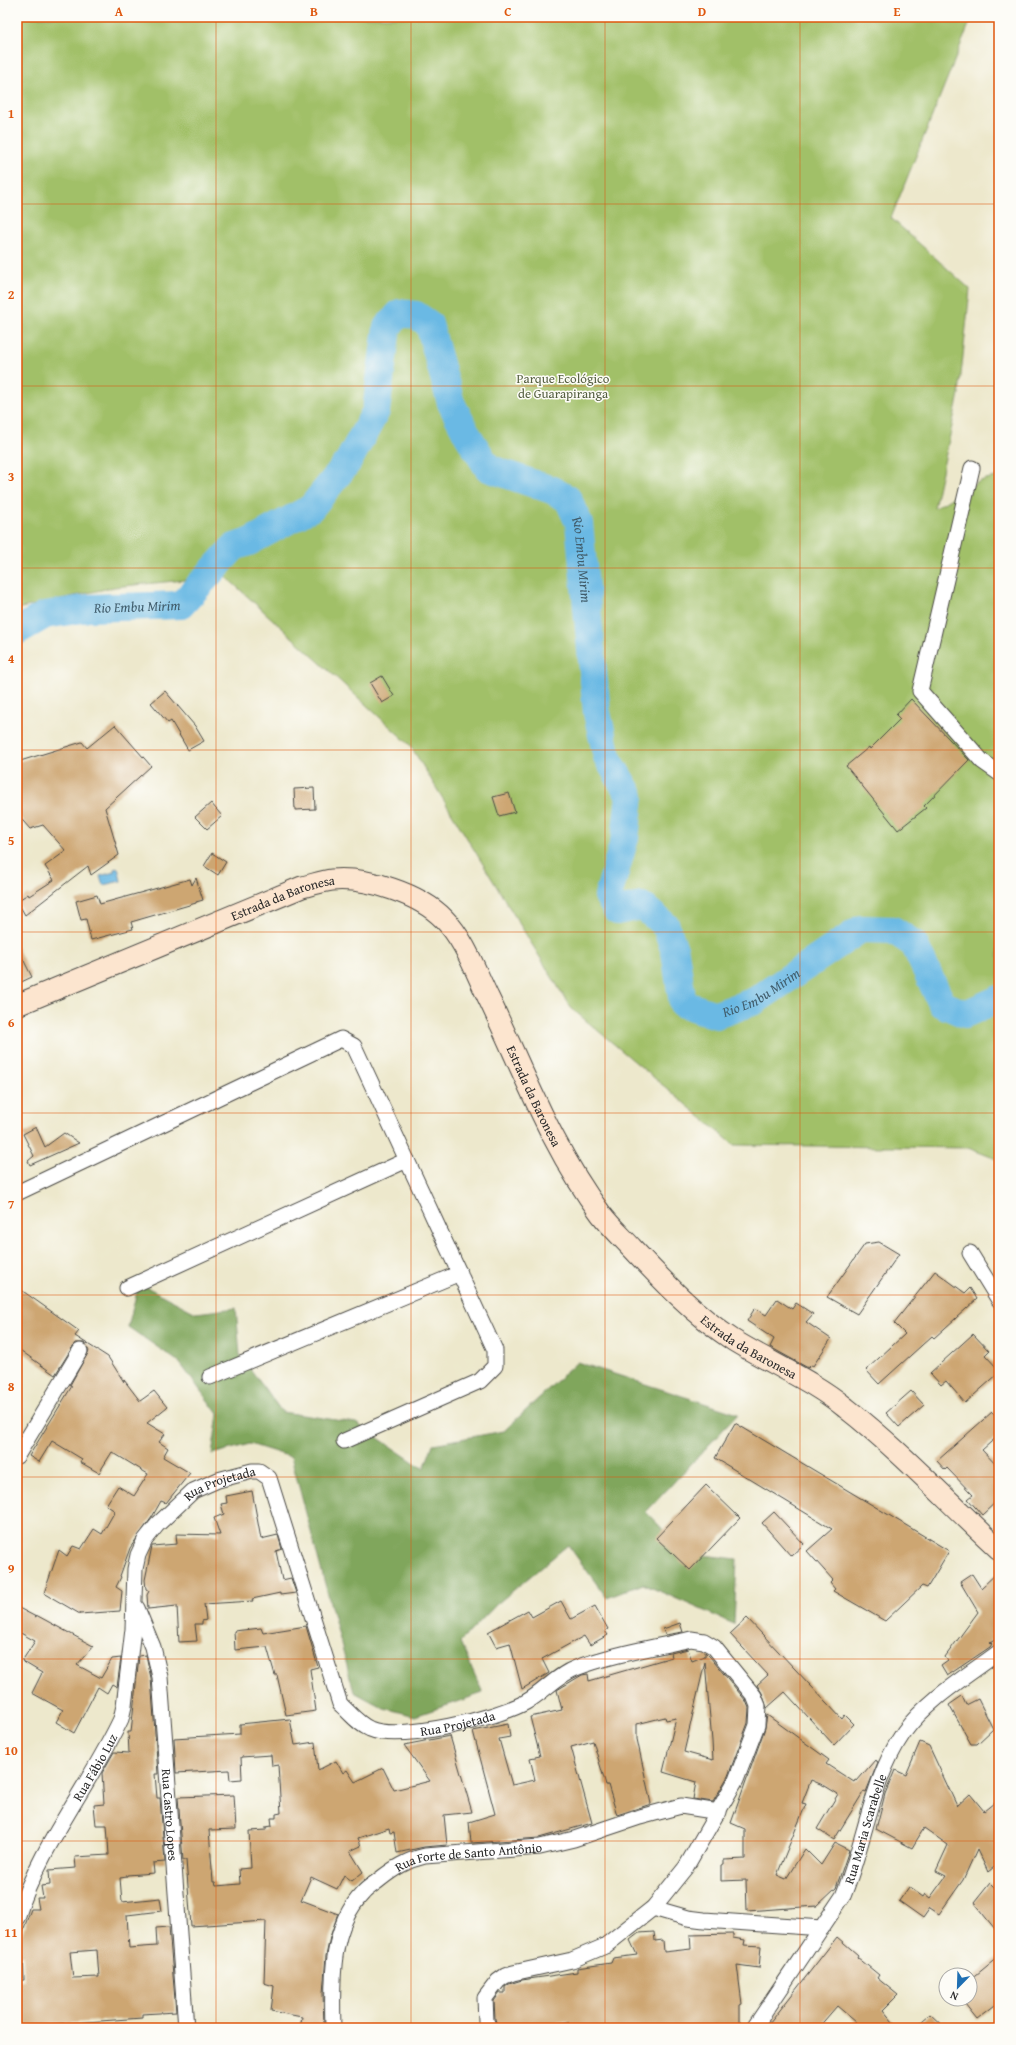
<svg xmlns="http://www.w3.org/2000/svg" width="1016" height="2045" font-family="'Gentium Book Plus',serif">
<rect width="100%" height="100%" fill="#fdfcf7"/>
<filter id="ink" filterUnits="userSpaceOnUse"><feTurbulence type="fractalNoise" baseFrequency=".025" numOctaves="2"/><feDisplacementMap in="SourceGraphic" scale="8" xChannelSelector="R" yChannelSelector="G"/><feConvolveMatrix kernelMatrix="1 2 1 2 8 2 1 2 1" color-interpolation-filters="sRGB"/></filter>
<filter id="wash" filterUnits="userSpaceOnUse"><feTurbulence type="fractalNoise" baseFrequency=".012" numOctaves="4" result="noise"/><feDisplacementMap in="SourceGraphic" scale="16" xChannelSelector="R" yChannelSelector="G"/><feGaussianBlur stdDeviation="0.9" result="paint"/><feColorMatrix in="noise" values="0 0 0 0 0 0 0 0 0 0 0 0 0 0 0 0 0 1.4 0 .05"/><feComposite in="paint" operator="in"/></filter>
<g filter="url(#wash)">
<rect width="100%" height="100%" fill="#ede8cc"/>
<!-- green -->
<path fill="#a1c067" stroke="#667649" d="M17,17H972L891,218L970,289L959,394L934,508C954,499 976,477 999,477V1160L968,1148L734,1145L571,1008L410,745L225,576L114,587L17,609Z"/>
<!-- forest -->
<path fill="#80a65c" stroke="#566844" d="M139,1283L196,1313L236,1308L240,1355L282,1412L356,1423L424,1469L433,1444L504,1431L577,1362L738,1414L646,1512L686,1553L737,1559L734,1624L643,1584L607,1598L568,1545L497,1604L460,1642L483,1693L415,1716L384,1708L354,1692L291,1457L250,1444L212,1454L218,1414L179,1362L128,1327Z"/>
<!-- water -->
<path fill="#6ab9e4" stroke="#4a7288" d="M118,868L121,881L103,885L100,876L114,872V869Z"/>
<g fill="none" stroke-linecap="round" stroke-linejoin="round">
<!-- river -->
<path stroke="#6ab9e4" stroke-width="28" id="s1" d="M17,631L45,615L89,608L181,605L234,547L249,542L311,508L348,462L376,411L387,327L400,313L416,315L429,324L451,403L468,436L488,468L552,490L568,499L579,523L597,713L607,757L630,796L625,838L608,896L617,911L642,906L666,926L675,952L683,1004L716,1015L755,1001L861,929L893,930L914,944L942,1004L965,1014L999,999"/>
</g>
<g id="blocks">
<!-- building -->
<path fill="#cda672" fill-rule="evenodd" d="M382,676L394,696L382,703L370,683Z
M165,691L195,726L204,741L188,750L171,721L168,723L151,703Z
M911,699L969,760L924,806L926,808L898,830L846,766L869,747L870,749L900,719L896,715Z
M115,725L151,766L105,808L119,855L91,875L88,866L25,915L17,901L28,894L29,896L54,880L45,866L66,851L43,825L30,829L17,814V762L82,742L87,748Z
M314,788L315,809L295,810L294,789Z
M509,793L515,812L499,816L493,797Z
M211,803L222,816L207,829L195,817Z
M212,853L226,862L218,875L204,866Z
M196,878L203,900L196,902V903L131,922L133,929L91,940L86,919L81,920L76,901L97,895L100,904L190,879L192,885Z
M17,947L32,977L17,984Z
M36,1127L45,1147L64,1133L79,1143L30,1165L28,1161L34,1156L23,1134Z
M879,1242L899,1254L857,1314L827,1297L865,1244Z
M935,1271L965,1293L970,1288L977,1299L934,1338L932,1336L879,1384L866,1370L905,1334L894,1323Z
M17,1287L79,1331L75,1336L108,1357L124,1382V1380L140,1401L154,1391L167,1407L147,1423L165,1434L159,1442L168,1448L163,1457L190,1473L166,1503L161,1501L152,1517L130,1548L120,1576L121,1577L116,1587L122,1591L120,1611L80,1614L44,1593L59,1550L67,1556L73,1546L81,1549L94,1529L102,1534L115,1511L106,1505L118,1486L134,1496L148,1474L112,1452L99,1473L80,1462L82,1459L52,1441L39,1462L29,1456L72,1386L70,1385L89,1351L84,1343H75L55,1375L17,1348Z
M777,1299L792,1309L796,1303L813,1314L806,1322L831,1339L813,1366L811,1365L808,1368L770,1347L774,1339L747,1321L755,1308L766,1315Z
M973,1334L989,1351L985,1355L999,1370V1373L965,1403L946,1381L941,1385L930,1373Z
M911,1391L924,1405L899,1427L886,1413Z
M992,1412L999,1420V1435L982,1450L999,1468V1499L982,1515L968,1499L973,1495L947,1468L945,1470L937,1461Z
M735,1423L949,1551L927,1588L922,1586L885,1621L833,1591L835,1589L830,1583L833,1580L807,1551L832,1529L715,1458Z
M706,1485L740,1518L690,1570L656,1538Z
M252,1491L261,1539L278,1535L282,1549L276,1551L282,1580L291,1578L296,1593L280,1595V1593L252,1599L253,1601L204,1604L206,1620L202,1621V1624H195L197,1641L179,1642L177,1606L148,1609L147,1595L149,1591L146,1589L145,1580L152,1546L177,1544L176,1534L220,1535L214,1518L224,1514L221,1504L227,1503L226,1496Z
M774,1512L804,1544L791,1556L762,1523Z
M999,1571V1636L990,1642L992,1644L990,1647L947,1676L941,1666L948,1661L945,1657L978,1612L960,1582L972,1574L981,1588Z
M561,1601L571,1619L595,1606L608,1629L605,1631L608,1635L590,1645L584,1636L542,1659L549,1673L522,1689L510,1643L496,1647L488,1632L528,1610L532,1617Z
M17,1607L36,1617V1615L93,1646L77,1665L101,1678L112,1659L121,1658L117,1687L112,1684L107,1693L98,1687L74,1733L56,1722L63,1710L32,1693L42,1673L22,1661L35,1641L17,1631Z
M747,1618L842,1719L845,1715L854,1724L834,1745L785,1692L767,1708L762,1693L757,1685L768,1675L730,1634Z
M680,1623L683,1632L665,1635L663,1629Z
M306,1626L318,1667L310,1669L316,1711L286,1715L277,1675H275L267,1647L235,1650L234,1631L261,1628L263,1633Z
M688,1649L692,1661L705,1656V1652L710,1657L746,1701L749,1708L748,1723L728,1776L713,1802L693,1799L696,1782L663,1772L676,1718L666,1720L665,1717L637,1724V1739L651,1804L617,1815L608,1785H606L593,1741L571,1747L592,1823L539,1838L471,1843L469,1822L495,1814L473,1731L508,1724L510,1737L499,1739L512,1785L535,1780L530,1758L540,1756L530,1717L562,1710L557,1690L582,1675L588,1674L589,1681L672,1657L671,1653ZM705,1662L712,1741L713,1760L684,1752Z
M146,1655L151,1678L158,1774H155L157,1798H160L165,1862L153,1863L154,1873L127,1875V1877L120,1878L122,1902L160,1898L162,1911L127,1915L129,1948L157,1946L156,1928L169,1927L176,2012L142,2014V2018L17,2027L18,1980H24L23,1955L19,1956L20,1939L31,1909H39L37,1898H43L41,1886L50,1885L49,1870L76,1868L75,1857L109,1855L107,1825H96L94,1805L104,1804L102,1773L114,1752L129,1753L128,1732H131L139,1656ZM97,1950L99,1977L73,1978L70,1952Z
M962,1696L966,1705L978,1699L993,1729L977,1744H971L949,1705Z
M767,1715L829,1760L826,1764L854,1782L855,1780L857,1781L875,1760L878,1762L866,1792L864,1791L834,1840L817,1829L838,1794L825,1786L811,1780L802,1803L806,1804L777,1875L786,1879L805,1849L821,1865L835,1843L849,1850L836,1888L817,1906L747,1911L746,1880L721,1881V1865L724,1864V1860L745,1859V1829L731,1823L765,1728Z
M290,1719L295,1745L315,1742L318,1770L336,1761L343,1773L347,1770L355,1782L383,1768L394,1790L430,1781L404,1745L450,1736L472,1812L444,1815L447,1845L424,1847L397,1853L394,1832L390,1833L389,1828L358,1838L361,1846L350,1851L363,1872L352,1881L344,1875L337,1889L311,1877L301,1900L338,1914L330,1937L326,1956L323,1993L324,2028H300L302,2017L271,2011L274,1986L264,1983L266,1921L191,1926L186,1860H183L178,1797L234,1795L236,1829L209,1830L213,1882H215L216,1886L240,1884L239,1869L251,1868L249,1831L266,1830V1827L272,1826L271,1818H276V1814L281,1813L278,1765L272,1766L271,1755L241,1757L242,1779L230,1780L229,1770L176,1773L174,1738L240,1734V1724Z
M920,1742L929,1746L957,1806L970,1794L984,1811L999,1799V1863L988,1872L977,1849L963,1880L939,1914L930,1908L923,1918L899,1901L909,1887L923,1897L925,1894L930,1898L946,1876L936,1871L948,1845L924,1828L912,1848L876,1829L885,1794L895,1770L906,1775Z
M990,1883L999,1892V1934L974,1903Z
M654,1932L655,1941L663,1940L664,1952L691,1949L690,1935L733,1934V1938L745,1940L744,1945L761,1946L759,1968L737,1965L742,2004L740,2005V2028L717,2025V2028H569L568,2022L538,2026V2028H498L495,2019L494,2001L500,1993H505V1987L509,1984L522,1980L577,1972V1968L611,1963L613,1958L637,1955L630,1940L639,1933Z
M837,1937L858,1955L857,1957L879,1975L877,1978L898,1995L883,2010L898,2028H850L856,2022L837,2006L818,2028H766Z
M999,1956V2002L977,2019L961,1999H970V1980Z
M930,2014L945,2028H914Z"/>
</g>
</g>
<g filter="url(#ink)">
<use href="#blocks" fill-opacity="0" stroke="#484743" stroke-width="1"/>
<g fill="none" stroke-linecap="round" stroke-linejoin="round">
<!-- minor casing -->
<g stroke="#484743" stroke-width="17">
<g id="minor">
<path d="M972,468L920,691L982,761L999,773"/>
<path d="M17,1193L341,1039L354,1046L495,1350V1366L480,1381L344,1441"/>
<path d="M970,1253L999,1300"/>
<path d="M127,1288L407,1160"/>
<path d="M210,1377L460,1273"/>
<path d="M17,1456L80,1351"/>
<path id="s2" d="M137,1608L153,1647L160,1677L186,2028"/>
<path d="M653,1908L688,1918L704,1920L822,1928"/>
<path id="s3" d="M17,1918C39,1847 89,1787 121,1719L124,1706L133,1629L135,1569L138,1555L145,1540L157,1525L193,1491L218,1480L252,1471H259L269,1478L340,1704C350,1713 358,1724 370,1729C399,1742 498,1718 526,1702C544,1692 557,1675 576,1668C613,1654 653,1648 691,1639L704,1641L714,1647L754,1696L758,1706L757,1725L736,1780L686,1867L653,1908L605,1946L572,1960L513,1973L505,1976L498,1981L485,1998L486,2021L489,2028"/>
<path id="s4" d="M333,2028C332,1984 329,1928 363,1893C367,1888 374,1884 379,1880C394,1868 407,1860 425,1856L540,1847L574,1839L640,1817L681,1806L719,1812"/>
<path id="s5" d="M754,2028L843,1896C865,1843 871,1780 904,1732C928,1699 967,1676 999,1652"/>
</g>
</g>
<!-- secondary casing -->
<g stroke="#484743" stroke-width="23">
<g id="secondary">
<path id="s6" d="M17,1005L302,887C312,885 322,881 332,880C367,877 420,894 444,919C465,940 476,973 489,999C524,1072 552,1149 601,1214C610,1226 622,1237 632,1248C663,1281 695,1315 733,1340C770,1363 812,1380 846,1408C901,1451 948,1502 999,1549"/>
</g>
</g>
<!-- minor -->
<use href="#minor" stroke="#fff" stroke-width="15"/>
<!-- secondary -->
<use href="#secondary" stroke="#fce5cf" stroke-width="21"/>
</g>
</g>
<!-- grid -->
<path fill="none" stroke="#df570e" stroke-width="1" stroke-opacity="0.55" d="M216,17V2028M411,17V2028M605,17V2028M800,17V2028M17,204H999M17,386H999M17,568H999M17,750H999M17,932H999M17,1113H999M17,1295H999M17,1477H999M17,1659H999M17,1841H999"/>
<g text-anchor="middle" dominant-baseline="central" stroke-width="3" stroke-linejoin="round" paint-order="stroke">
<!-- park labels -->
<g font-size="13" fill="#545f40" stroke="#fdfcf7">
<text x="563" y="378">Parque Ecológico<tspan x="563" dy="15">de Guarapiranga</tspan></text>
</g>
<!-- street labels -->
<g font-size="13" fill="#2b2b2b" stroke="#fdfcf7">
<text stroke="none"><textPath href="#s6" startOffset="287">Estrada da Baronesa</textPath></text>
<text stroke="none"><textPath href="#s6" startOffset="660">Estrada da Baronesa</textPath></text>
<text stroke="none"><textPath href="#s6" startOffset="996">Estrada da Baronesa</textPath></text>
<text stroke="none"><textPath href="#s3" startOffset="503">Rua Projetada</textPath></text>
<text stroke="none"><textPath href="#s3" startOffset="922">Rua Projetada</textPath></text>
<text stroke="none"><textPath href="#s3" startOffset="170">Rua Fábio Luz</textPath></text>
<text stroke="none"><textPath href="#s2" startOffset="211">Rua Castro Lopes</textPath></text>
<text stroke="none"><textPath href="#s5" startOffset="230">Rua Maria Scarabelle</textPath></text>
<text stroke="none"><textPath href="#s4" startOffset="258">Rua Forte de Santo Antônio</textPath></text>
</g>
<!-- water labels -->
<g font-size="14" font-style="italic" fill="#415d6c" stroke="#fdfcf7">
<text stroke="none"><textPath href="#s1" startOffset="893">Rio Embu Mirim</textPath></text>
<text stroke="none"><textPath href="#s1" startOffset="125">Rio Embu Mirim</textPath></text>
<text stroke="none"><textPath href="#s1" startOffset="1480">Rio Embu Mirim</textPath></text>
</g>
</g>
<!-- margin -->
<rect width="1016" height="2045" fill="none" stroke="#fdfcf7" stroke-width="44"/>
<!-- north arrow -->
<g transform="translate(958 1987) rotate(203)"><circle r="19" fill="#fdfcf7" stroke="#a9a8a5"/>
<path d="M0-3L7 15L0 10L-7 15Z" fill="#1f6fb2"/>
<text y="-6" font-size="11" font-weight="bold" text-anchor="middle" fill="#2b2b2b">N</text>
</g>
<rect x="22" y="22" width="972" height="2001" fill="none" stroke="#df570e" stroke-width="1.5"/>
<g font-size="13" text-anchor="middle" font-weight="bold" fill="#df570e">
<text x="119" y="16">A</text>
<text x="314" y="16">B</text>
<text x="508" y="16">C</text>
<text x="702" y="16">D</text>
<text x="897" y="16">E</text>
<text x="11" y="118">1</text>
<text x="11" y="299">2</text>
<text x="11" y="481">3</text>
<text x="11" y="663">4</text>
<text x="11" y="845">5</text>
<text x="11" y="1027">6</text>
<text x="11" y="1209">7</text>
<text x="11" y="1391">8</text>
<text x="11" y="1573">9</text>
<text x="11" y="1755">10</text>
<text x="11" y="1937">11</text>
</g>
</svg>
